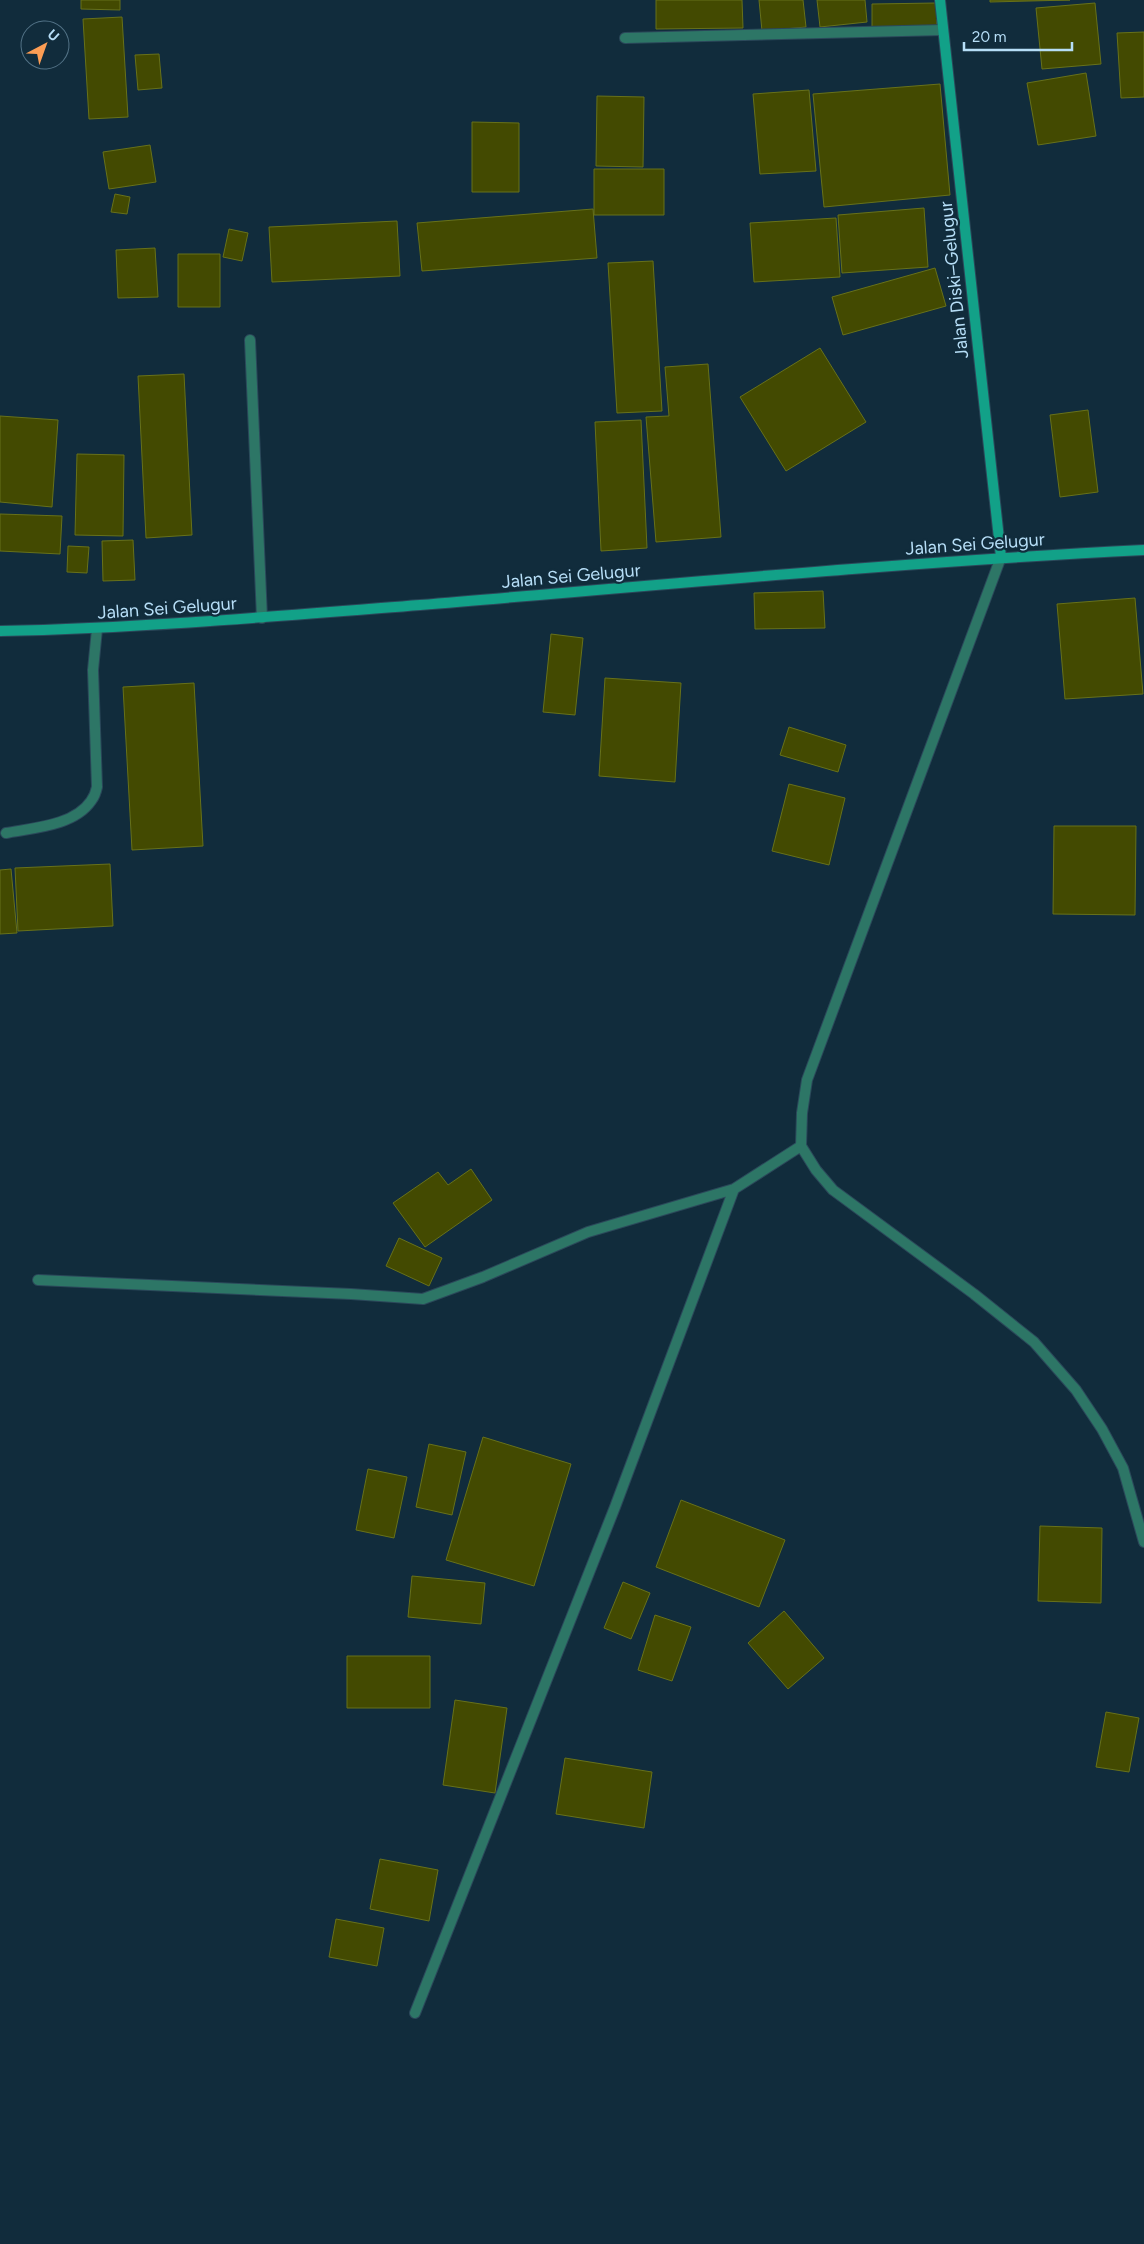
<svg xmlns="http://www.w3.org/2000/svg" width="1144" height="2244" font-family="Figtree,sans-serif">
<rect width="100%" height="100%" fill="#112c3c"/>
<!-- building -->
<path fill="#434a01" stroke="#67711a" d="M81,0H120V10L81,9Z
M656,0H742L743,28L656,29Z
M759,0H803L806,27L762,31Z
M817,0H865L867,22L820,27Z
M990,0H1070L990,2Z
M936,3L937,28L872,29V4Z
M1095,3L1101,64L1042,69L1036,8Z
M122,17L128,117L89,119L83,19Z
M1144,32V97L1121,98L1117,33Z
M159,54L162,88L138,90L135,55Z
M1086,73L1096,136L1038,145L1027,83Z
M940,84L950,195L824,207L813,94Z
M809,90L816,171L760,174L753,94Z
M597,96L644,97L643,167L596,166Z
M472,122L519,123V192H472Z
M150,145L156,182L109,189L103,152Z
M594,169H664V215H594Z
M115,194L130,197L127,214L111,212Z
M924,208L928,267L842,273L838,215Z
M593,209L597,258L422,271L417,223Z
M836,218L840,277L754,282L750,223Z
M397,221L400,276L272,282L269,227Z
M229,229L248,233L242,261L223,257Z
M155,248L158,297L118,298L116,250Z
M178,254H220V307H178Z
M653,261L662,411L617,413L608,263Z
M935,268L946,306L843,335L832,297Z
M820,348L866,422L786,471L740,397Z
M708,364L721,537L656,542L646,417L669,416L665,367Z
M184,374L192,535L146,538L138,376Z
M1088,410L1098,492L1060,497L1050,415Z
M0,416L58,420L52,507L0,502Z
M641,420L647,548L601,551L595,422Z
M77,454L124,455L123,536L75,535Z
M0,514L62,516L60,554L0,551Z
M133,540L135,580L103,581L102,541Z
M68,546L89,547L87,573L67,572Z
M823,591L825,628L755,629L754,593Z
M1135,598L1143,694L1065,699L1057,604Z
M551,634L583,638L575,715L543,712Z
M605,678L681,683L675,782L599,776Z
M194,683L203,846L132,850L123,687Z
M789,727L846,745L838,772L780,755Z
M789,784L845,798L829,865L772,851Z
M1054,826H1136L1135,915L1053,914Z
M110,864L113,926L18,931L15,868Z
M11,869L17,933L0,934V870Z
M471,1169L492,1200L425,1247L393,1203L438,1172L448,1185Z
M399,1238L442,1258L429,1286L386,1266Z
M483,1437L571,1464L534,1586L446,1560Z
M429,1444L466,1452L452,1515L416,1507Z
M368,1469L407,1477L394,1538L356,1530Z
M681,1500L785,1540L759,1607L656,1567Z
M1040,1526L1102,1528L1101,1603L1038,1601Z
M412,1576L485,1583L481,1624L408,1617Z
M623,1582L650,1593L631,1639L604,1628Z
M784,1611L824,1658L788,1689L748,1643Z
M655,1615L691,1627L672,1681L638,1670Z
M347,1656H430V1708H347Z
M455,1700L507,1708L495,1793L443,1785Z
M1106,1712L1139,1718L1129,1772L1096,1767Z
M565,1758L652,1772L644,1828L556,1814Z
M380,1859L438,1870L429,1921L370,1909Z
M336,1919L384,1928L377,1966L329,1957Z"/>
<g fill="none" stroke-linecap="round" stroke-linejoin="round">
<!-- service casing -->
<g stroke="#2b485a" stroke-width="12">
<path id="service" d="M250,340L262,618"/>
</g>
<!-- minor casing -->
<g stroke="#2b485a" stroke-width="12">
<path id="minor" d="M625,38L943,30
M1001,557L807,1080L802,1113L801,1146L816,1170L833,1190L974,1294L1034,1342L1076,1390L1102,1429L1123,1468L1144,1542
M6,833C32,828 74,826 91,801C94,797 96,792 97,787L93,670L97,629
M38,1280L351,1294L423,1299L483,1277L588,1232L734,1189L801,1146
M415,2013L615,1507L734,1189"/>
</g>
<!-- secondary casing -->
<g stroke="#2b485a" stroke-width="12">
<path id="secondary" d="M940,0L1001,557
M0,631C140,628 280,616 420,605C661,585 902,562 1144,550"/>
</g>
<!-- service -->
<use href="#service" stroke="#2d7666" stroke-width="10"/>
<!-- minor -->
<use href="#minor" stroke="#2d7666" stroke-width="10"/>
<!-- secondary -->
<use href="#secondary" stroke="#12a188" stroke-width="10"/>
</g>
<g text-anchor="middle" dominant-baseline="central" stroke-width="4.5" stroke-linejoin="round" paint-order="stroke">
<!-- street labels -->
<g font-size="18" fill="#b6def7" stroke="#112c3c">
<text transform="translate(954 280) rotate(-96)">Jalan Diski–Gelugur</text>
<text transform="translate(975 544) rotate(-4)">Jalan Sei Gelugur</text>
<text transform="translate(571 576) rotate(-5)">Jalan Sei Gelugur</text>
<text transform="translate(167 608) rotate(-4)">Jalan Sei Gelugur</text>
</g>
</g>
<!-- north arrow -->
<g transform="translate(45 45) rotate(41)"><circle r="24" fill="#112c3c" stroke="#537387"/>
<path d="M0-4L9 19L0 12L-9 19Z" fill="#fc9d54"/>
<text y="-8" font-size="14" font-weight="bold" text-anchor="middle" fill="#b6def7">U</text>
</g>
<!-- scale -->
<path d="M964 42v8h108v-8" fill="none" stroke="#b6def7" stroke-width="2.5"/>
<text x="972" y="42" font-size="15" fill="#b6def7" stroke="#112c3c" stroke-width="4" paint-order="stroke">20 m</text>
</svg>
